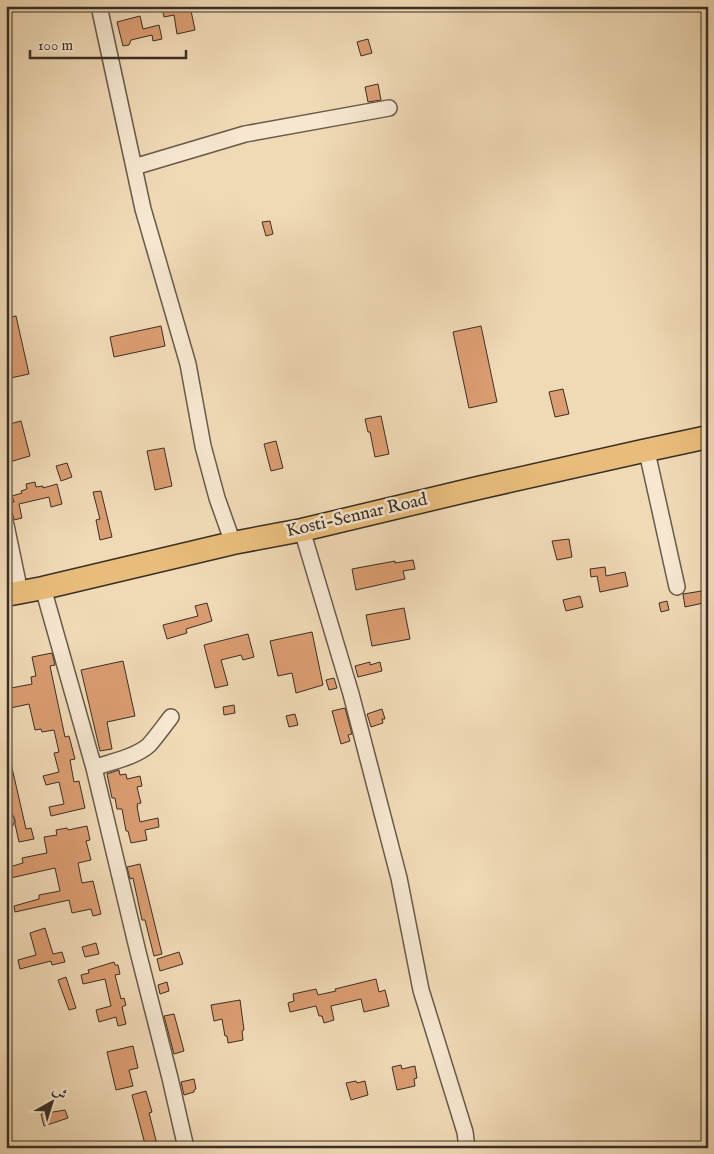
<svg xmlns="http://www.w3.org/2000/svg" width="714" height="1154" font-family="'IM FELL English',Amiri,serif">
<rect width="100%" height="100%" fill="#f0dab6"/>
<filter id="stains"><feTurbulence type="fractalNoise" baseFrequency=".004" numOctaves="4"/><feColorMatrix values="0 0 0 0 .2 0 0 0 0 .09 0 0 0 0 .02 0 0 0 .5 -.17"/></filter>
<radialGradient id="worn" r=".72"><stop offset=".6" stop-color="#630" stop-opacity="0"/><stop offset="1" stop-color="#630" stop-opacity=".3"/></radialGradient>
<!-- building -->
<path fill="#db9d71" stroke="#392f25" d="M162,6H190L195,30L177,34L174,15L164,17Z
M140,16L143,29L159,25L162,39L153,41L152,35L131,40L129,45L123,46L117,22Z
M368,39L372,53L361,56L357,42Z
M378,84L381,100L368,102L365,87Z
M270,221L273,234L266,236L262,222Z
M16,316L29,374L6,379V318Z
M161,326L165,346L114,357L110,337Z
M481,326L497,402L469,408L453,332Z
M563,389L569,414L555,417L549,392Z
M381,416L389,454L375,457L370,432H368L365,419Z
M21,421L30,456L6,463V425Z
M276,441L283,468L271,471L264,444Z
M164,448L172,486L155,490L147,451Z
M67,463L72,477L61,481L56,466Z
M35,482L36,487L43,486V488L57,484L62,504L51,507L49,497L19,504L22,518L14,520L10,503L14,502L12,496L22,493L21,491L27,489L26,484Z
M101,491L112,537L100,540L96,520L100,519L93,492Z
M569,539L572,557L557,560L552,541Z
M413,560L415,569L403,571L405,579L356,590L352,569L395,561V563Z
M605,567L606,576L625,572L628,586L600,592L597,576L591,577L590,569Z
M708,590V602L685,607L683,594Z
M580,596L583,607L566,611L563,600Z
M667,601L669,610L661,612L659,603Z
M207,603L212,621L186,629L187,633L167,639L163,625L198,616L195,606Z
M404,608L410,639L372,646L366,615Z
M312,632L323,685L296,693L292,673L278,676L270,641Z
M248,634L254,657L243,660L241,655L221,660L228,685L215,688L204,645Z
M52,653L55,665L50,666L65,737L69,736L75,759L70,760L74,782L79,781L85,808L51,816L49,807L64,804L59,782L46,785L43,776L59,772L54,753L59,752L54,730L42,732L41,729L35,730L29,704L6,709V689L32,684L31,677L36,676L32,657Z
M123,661L135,716L107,722L112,749L100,751L81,670Z
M370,662V665L380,662L382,671L358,677L355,666Z
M334,678L337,688L329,690L326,680Z
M234,705L235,713L224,715L223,707Z
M345,708L352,734L348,735L350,741L341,744L332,711Z
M382,709L385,719H382L383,723L371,727L367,714Z
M295,714L298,725L289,727L286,716Z
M6,759H10L26,829L31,828L34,839L19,842L15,824V820L12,814L6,783Z
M119,770L120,775L126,774L127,779L140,776L142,786L137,787L141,803L137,804L138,806H137L140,822L158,818L159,827L145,830L147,840L131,843L128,831H126L122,809H117L115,798H112L107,774Z
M87,826L90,840L86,841L91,860L78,863L82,883L93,881L101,914L93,916L91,909L72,913L69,900L15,912L14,906L39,899V895L60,891L55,868L6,879V868L23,863L22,858L47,853L44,837L57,835L56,830L67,828L68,830Z
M140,864L162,954L154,956L145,920H142L133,878L130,879L127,867Z
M45,928L53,954L62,952L65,962L52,965L51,961L20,969L18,960L36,955L30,933Z
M96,943L99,954L85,957L82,947Z
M179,952L183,964L160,971L157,959Z
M114,962L115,965H118L120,974L115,975L121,999L124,998L126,1005L122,1007L126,1024L118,1026L116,1017L99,1022L96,1010L111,1006L105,979L83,984L81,975L89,973L88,970Z
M66,977L76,1008L69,1010L58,980Z
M376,979L379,992L385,990L389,1006L364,1012L361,999L331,1006L334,1020L324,1023L322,1016H319L316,1006L290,1012L288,1003L294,1001L293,994L316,989L318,995L336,991L335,989Z
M167,982L169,991L160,994L158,985Z
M240,1000L244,1030L242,1031L243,1040L228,1043L227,1036H225L222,1019L214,1021L211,1005Z
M174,1014L184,1051L174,1054L164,1016Z
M133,1046L138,1068L129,1070L133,1086L116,1090L107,1052Z
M401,1065L402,1069L415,1066L417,1078L414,1079L415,1086L397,1090L392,1067Z
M194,1079L196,1089L194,1090V1092L184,1095L181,1082Z
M356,1081L357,1083L365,1081L368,1095L351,1100L346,1083Z
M146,1091L152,1112L149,1113L158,1148H146L132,1095Z
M65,1110L68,1118L44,1126L41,1114Z"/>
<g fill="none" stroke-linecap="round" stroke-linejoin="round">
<!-- minor casing -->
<g stroke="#675a49" stroke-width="18">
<path id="minor" d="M99,6L143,209L188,364L203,446L217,498L233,543
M134,167L245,134L389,108
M643,451L649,461L677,587
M6,525L20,592
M302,530L351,694L399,878L421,990L465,1132L467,1148
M43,588L94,768L138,952L170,1078L186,1148
M94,768C110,762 136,757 149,745C157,736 164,726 171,717
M6,820V821"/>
</g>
<!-- highway casing -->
<g stroke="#392f25" stroke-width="25">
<path id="highway" d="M6,595L43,588L233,543L302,530L478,488L643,451L708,437"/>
</g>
<!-- minor -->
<use href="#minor" stroke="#f5e7d0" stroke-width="15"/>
<!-- highway -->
<use href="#highway" stroke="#e8bd7b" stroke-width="22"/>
</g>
<g text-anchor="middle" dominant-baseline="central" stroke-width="5" stroke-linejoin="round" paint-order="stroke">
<!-- street labels -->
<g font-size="18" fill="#392f25" stroke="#f5e7d0">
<text transform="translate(357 516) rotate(-13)">Kosti-Sennar Road</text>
</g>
</g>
<!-- margin -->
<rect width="714" height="1154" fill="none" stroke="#f0dab6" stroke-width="25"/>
<rect x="8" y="8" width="699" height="1139" fill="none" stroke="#392f25" stroke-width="2.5"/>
<rect x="12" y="12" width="689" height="1129" fill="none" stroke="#392f25"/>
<!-- north arrow -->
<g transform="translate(52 1102) rotate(39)" stroke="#f5e7d0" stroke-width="4" paint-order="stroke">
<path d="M0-4L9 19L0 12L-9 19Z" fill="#392f25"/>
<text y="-8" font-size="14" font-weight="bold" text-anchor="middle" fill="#392f25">ش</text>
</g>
<!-- scale -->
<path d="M30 50v8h156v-8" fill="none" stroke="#392f25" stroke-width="2.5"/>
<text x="38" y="50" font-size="15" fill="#392f25" stroke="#f5e7d0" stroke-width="4" paint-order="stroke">100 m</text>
<rect width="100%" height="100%" filter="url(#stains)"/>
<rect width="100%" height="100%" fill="url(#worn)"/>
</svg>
